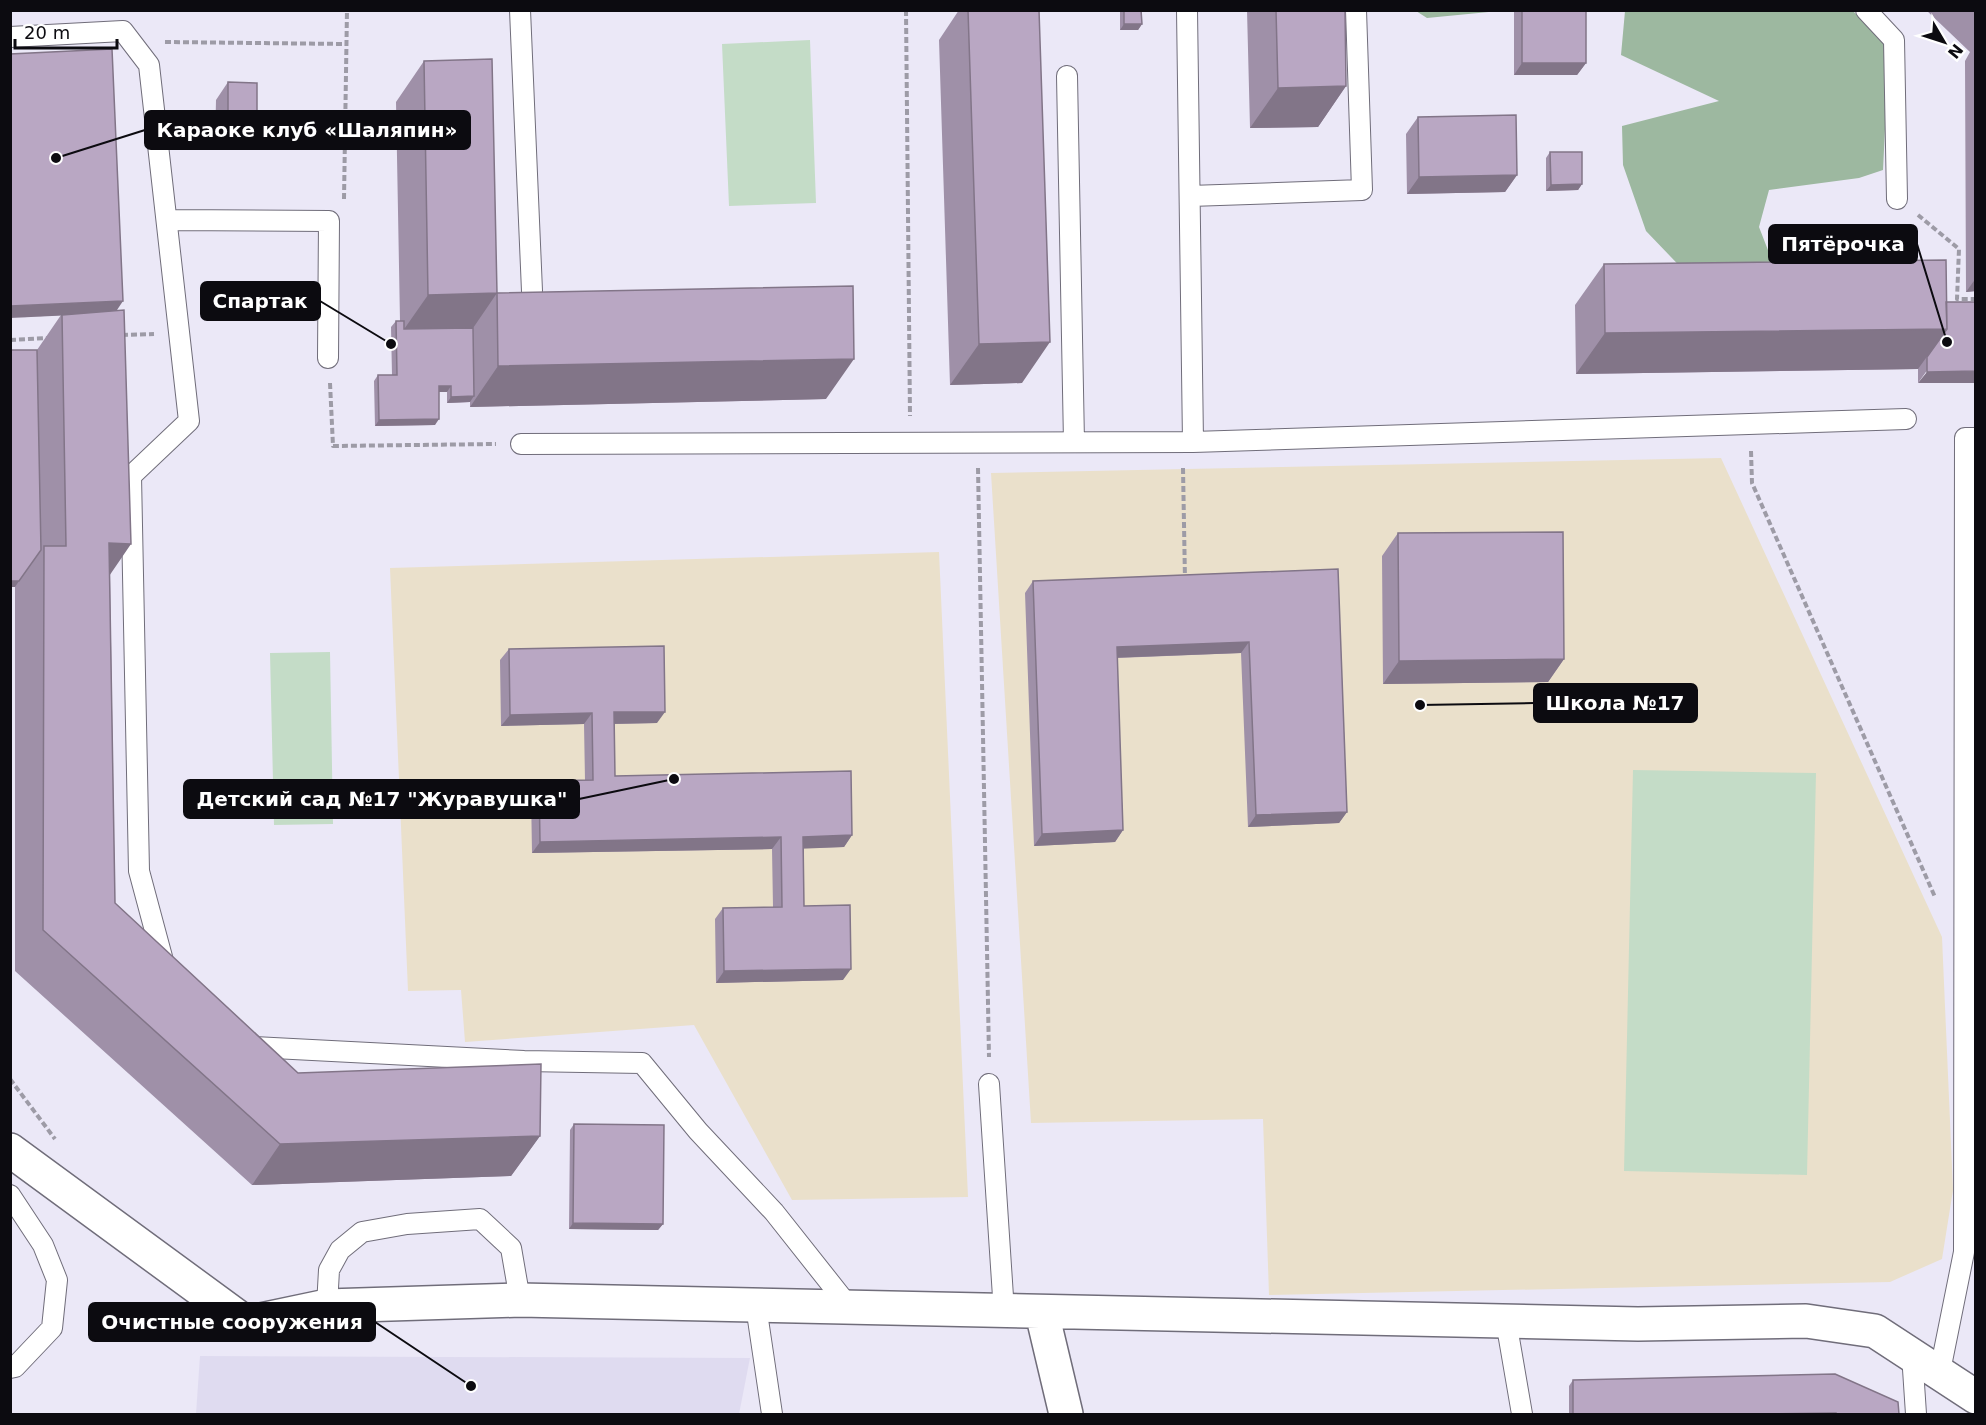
<svg xmlns="http://www.w3.org/2000/svg" width="1986" height="1425" font-family="'DejaVu Sans',sans-serif">
<rect width="100%" height="100%" fill="#ebe8f7"/>
<!-- built -->
<path fill="#dfdbf0" d="M200,1356L750,1358L739,1414H196Z"/>
<!-- education -->
<path fill="#eae0cb" d="M1721,458L1942,937L1953,1190L1942,1259L1890,1282L1269,1295L1263,1119L1031,1123L991,473Z
M939,552L968,1197L792,1200L694,1025L465,1042L461,990L408,991L390,568Z"/>
<!-- green -->
<path fill="#c4dcc7" d="M810,40L816,203L729,206L722,44Z
M330,652L333,824L274,825L270,653Z
M1633,770L1816,773L1807,1175L1624,1171Z"/>
<!-- forest -->
<path fill="#9db8a0" d="M1416,11H1499L1427,18Z
M1625,11H1853L1889,47L1883,170L1859,178L1769,190L1759,227L1773,263L1694,281L1646,231L1623,165L1622,126L1719,101L1621,55Z"/>
<g fill="none" stroke-linecap="round" stroke-linejoin="round">
<!-- lane casing -->
<g stroke="#706d7a" stroke-width="22">
<path id="lane" d="M520,10L532,291
M1187,10L1193,442L1906,419
M1866,10L1894,40L1897,199
M10,37L123,31L149,65L189,421L131,476L139,871L165,968
M1067,76L1074,442
M1190,196L1362,190L1356,10
M167,220L329,221L328,358
M521,444L1193,442
M248,1042L254,1047L524,1061L642,1063L698,1131L774,1212L850,1308
M989,1084L1004,1312
M10,1195L43,1245L57,1280L52,1328L15,1367L10,1368
M327,1306L329,1270L340,1250L362,1232L407,1224L480,1219L511,1248L520,1300
M756,1306L772,1414
M1506,1321L1522,1414
M1912,1354L1916,1414
M1940,1371L1964,1252L1965,438H1976"/>
</g>
<!-- street casing -->
<g stroke="#706d7a" stroke-width="36">
<path id="street" d="M10,1150L246,1323L327,1306L520,1300L1638,1324L1806,1321L1875,1331L1976,1397
M1042,1313L1066,1414"/>
</g>
<!-- path -->
<path stroke="#9d9ba6" stroke-width="4" stroke-dasharray="6 3" stroke-linecap="butt" d="M906,10L910,416
M165,42L346,44
M344,199L347,10
M1918,215L1959,249L1957,299H1976
M122,335L154,334
M10,340L49,338
M330,383L333,446L496,444
M1751,451L1752,483L1935,897
M978,468L989,1057
M1183,468L1185,580
M10,1079L55,1139"/>
<!-- lane -->
<use href="#lane" stroke="#fff" stroke-width="20"/>
<!-- street -->
<use href="#street" stroke="#fff" stroke-width="33"/>
</g>
<!-- wall -->
<path fill="#9f90a8" d="M959,10H1039L1022,383L950,385L939,40Z
M1122,10H1141L1142,24L1138,30H1120V12Z
M1247,10H1345L1346,86L1318,127L1250,128Z
M1514,10H1586V63L1577,75H1514Z
M1926,10H1976V291L1966,292L1965,61L1970,52Z
M424,61L497,293L826,399L470,407V402L447,403V392H439L435,425L375,426L374,381L378,375H392L391,327L396,321H400L396,102Z
M228,82L245,146H215L216,100Z
M1418,117L1517,175L1505,192L1407,194L1406,134Z
M1550,152L1582,184L1578,190L1546,191V158Z
M1604,264L1946,302H1976L1918,383V369L1576,374L1575,305Z
M117,311L110,575L115,903L298,1073L540,1136L511,1176L252,1185L15,971V587H10L37,350L61,315L10,318Z
M1398,533L1564,659L1548,682L1383,684L1382,556Z
M1338,569L1347,812L1339,823L1248,827L1241,653L1117,658L1123,830L1115,842L1034,846L1025,593L1033,581Z
M509,649L657,723L614,724L615,776L852,835L844,847L804,848V906L843,980L716,983L715,919L723,908L773,907L772,849L532,853L531,793L539,781L585,780L584,724L501,726L500,660Z
M574,1124L663,1224L658,1230L569,1229L570,1130Z
M1573,1380L1899,1414H1569V1386Z"/>
<!-- shaded-wall -->
<path fill="#827588" d="M1124,24H1142L1138,30H1120Z
M1522,63H1586L1577,75H1514Z
M1346,86L1318,127L1250,128L1278,88Z
M228,128L257,129L245,146H215Z
M1517,175L1505,192L1407,194L1419,177Z
M1582,184L1578,190L1546,191L1551,185Z
M1976,278V291L1966,292Z
M497,293L469,334L400,335L428,295Z
M123,301L115,313L10,318V306Z
M1947,329L1918,369L1576,374L1605,333Z
M1050,342L1022,383L950,385L979,344Z
M854,359L826,399L470,407L498,366Z
M1976,371V383H1918L1927,372Z
M439,386H451L447,392H434Z
M474,396L470,402L447,403L451,397Z
M439,419L435,425L375,426L379,420Z
M109,543L131,544L103,585Z
M10,581H19L15,587H10Z
M1249,642L1241,653L1108,658L1117,647Z
M1564,659L1548,682L1383,684L1399,661Z
M614,712H665L657,723L606,724Z
M592,713L584,724L501,726L510,715Z
M1347,812L1339,823L1248,827L1256,815Z
M1123,830L1115,842L1034,846L1042,834Z
M852,835L844,847L795,849L803,837Z
M781,837L772,849L532,853L540,842Z
M851,969L843,980L716,983L724,971Z
M540,1136L511,1176L252,1185L280,1144Z
M573,1223L663,1224L658,1230L569,1229Z
M1836,1413L1835,1414H1762Z"/>
<!-- building -->
<path fill="#b9a7c3" stroke="#827588" stroke-width="1.5" d="M968,10H1039L1050,342L979,344Z
M1124,10H1141L1142,24H1124Z
M1276,10H1345L1346,86L1278,88Z
M1522,10H1586V63H1522Z
M112,49L123,301L10,306V54Z
M492,59L497,293L853,286L854,359L498,366L497,293L428,295L424,61Z
M228,82L257,83V129L228,128Z
M1516,115L1517,175L1419,177L1418,117Z
M1550,152H1582V184L1551,185Z
M1946,260L1947,329L1605,333L1604,264Z
M1946,302H1976V371L1927,372V357L1947,329Z
M124,310L131,544L109,543L115,903L298,1073L541,1064L540,1136L280,1144L43,930L44,546H66L62,315Z
M396,321H404V329L473,328L474,396L451,397V386H439V419L379,420L378,375H397Z
M10,350H37L41,550L19,581H10Z
M1563,532L1564,659L1399,661L1398,533Z
M1338,569L1347,812L1256,815L1249,642L1117,647L1123,830L1042,834L1033,581Z
M664,646L665,712H614L615,776L851,771L852,835L803,837L804,906L850,905L851,969L724,971L723,908L782,907L781,837L540,842L539,781L593,780L592,713L510,715L509,649Z
M574,1124L664,1125L663,1224L573,1223Z
M1835,1374L1898,1402L1899,1414H1836V1413L1762,1414H1573V1380Z"/>
<!-- callouts -->
<path fill="none" stroke="#0c0b10" stroke-width="2" d="M56 158L145 130M1947 342L1917 244M391 344L320 301M1420 705L1534 703M674 779L579 799M471 1386L375 1322"/>
<g fill="#0c0b10" stroke="#fff" stroke-width="2">
<circle cx="56" cy="158" r="6"/>
<circle cx="1947" cy="342" r="6"/>
<circle cx="391" cy="344" r="6"/>
<circle cx="1420" cy="705" r="6"/>
<circle cx="674" cy="779" r="6"/>
<circle cx="471" cy="1386" r="6"/>
</g>
<g fill="#0c0b10" stroke="#0c0b10" stroke-width="2">
<rect x="145" y="111" width="325" height="38" rx="6"/>
<rect x="1769" y="225" width="148" height="38" rx="6"/>
<rect x="201" y="282" width="119" height="38" rx="6"/>
<rect x="1534" y="684" width="163" height="38" rx="6"/>
<rect x="184" y="780" width="395" height="38" rx="6"/>
<rect x="89" y="1303" width="286" height="38" rx="6"/>
</g>
<g font-size="20" text-anchor="middle" font-weight="bold" fill="#fff">
<text x="307" y="137">Караоке клуб «Шаляпин»</text>
<text x="1843" y="251">Пятёрочка</text>
<text x="260" y="308">Спартак</text>
<text x="1615" y="710">Школа №17</text>
<text x="382" y="806">Детский сад №17 "Журавушка"</text>
<text x="232" y="1329">Очистные сооружения</text>
</g>
<!-- border -->
<rect width="1986" height="1425" fill="none" stroke="#0c0b10" stroke-width="24"/>
<!-- north arrow -->
<g transform="translate(1944 42) rotate(129)" stroke="#ffffff" stroke-width="4.5" paint-order="stroke">
<path d="M0-4.5L10 22L0 15L-10 22Z" fill="#0c0b10"/>
<text y="-9" font-size="16" font-weight="bold" text-anchor="middle" fill="#0c0b10">N</text>
</g>
<!-- scale -->
<path d="M15 39v9h102v-9" fill="none" stroke="#0c0b10" stroke-width="3"/>
<text x="24" y="39" font-size="18" fill="#0c0b10" stroke="#ffffff" stroke-width="4.5" paint-order="stroke">20 m</text>
</svg>
